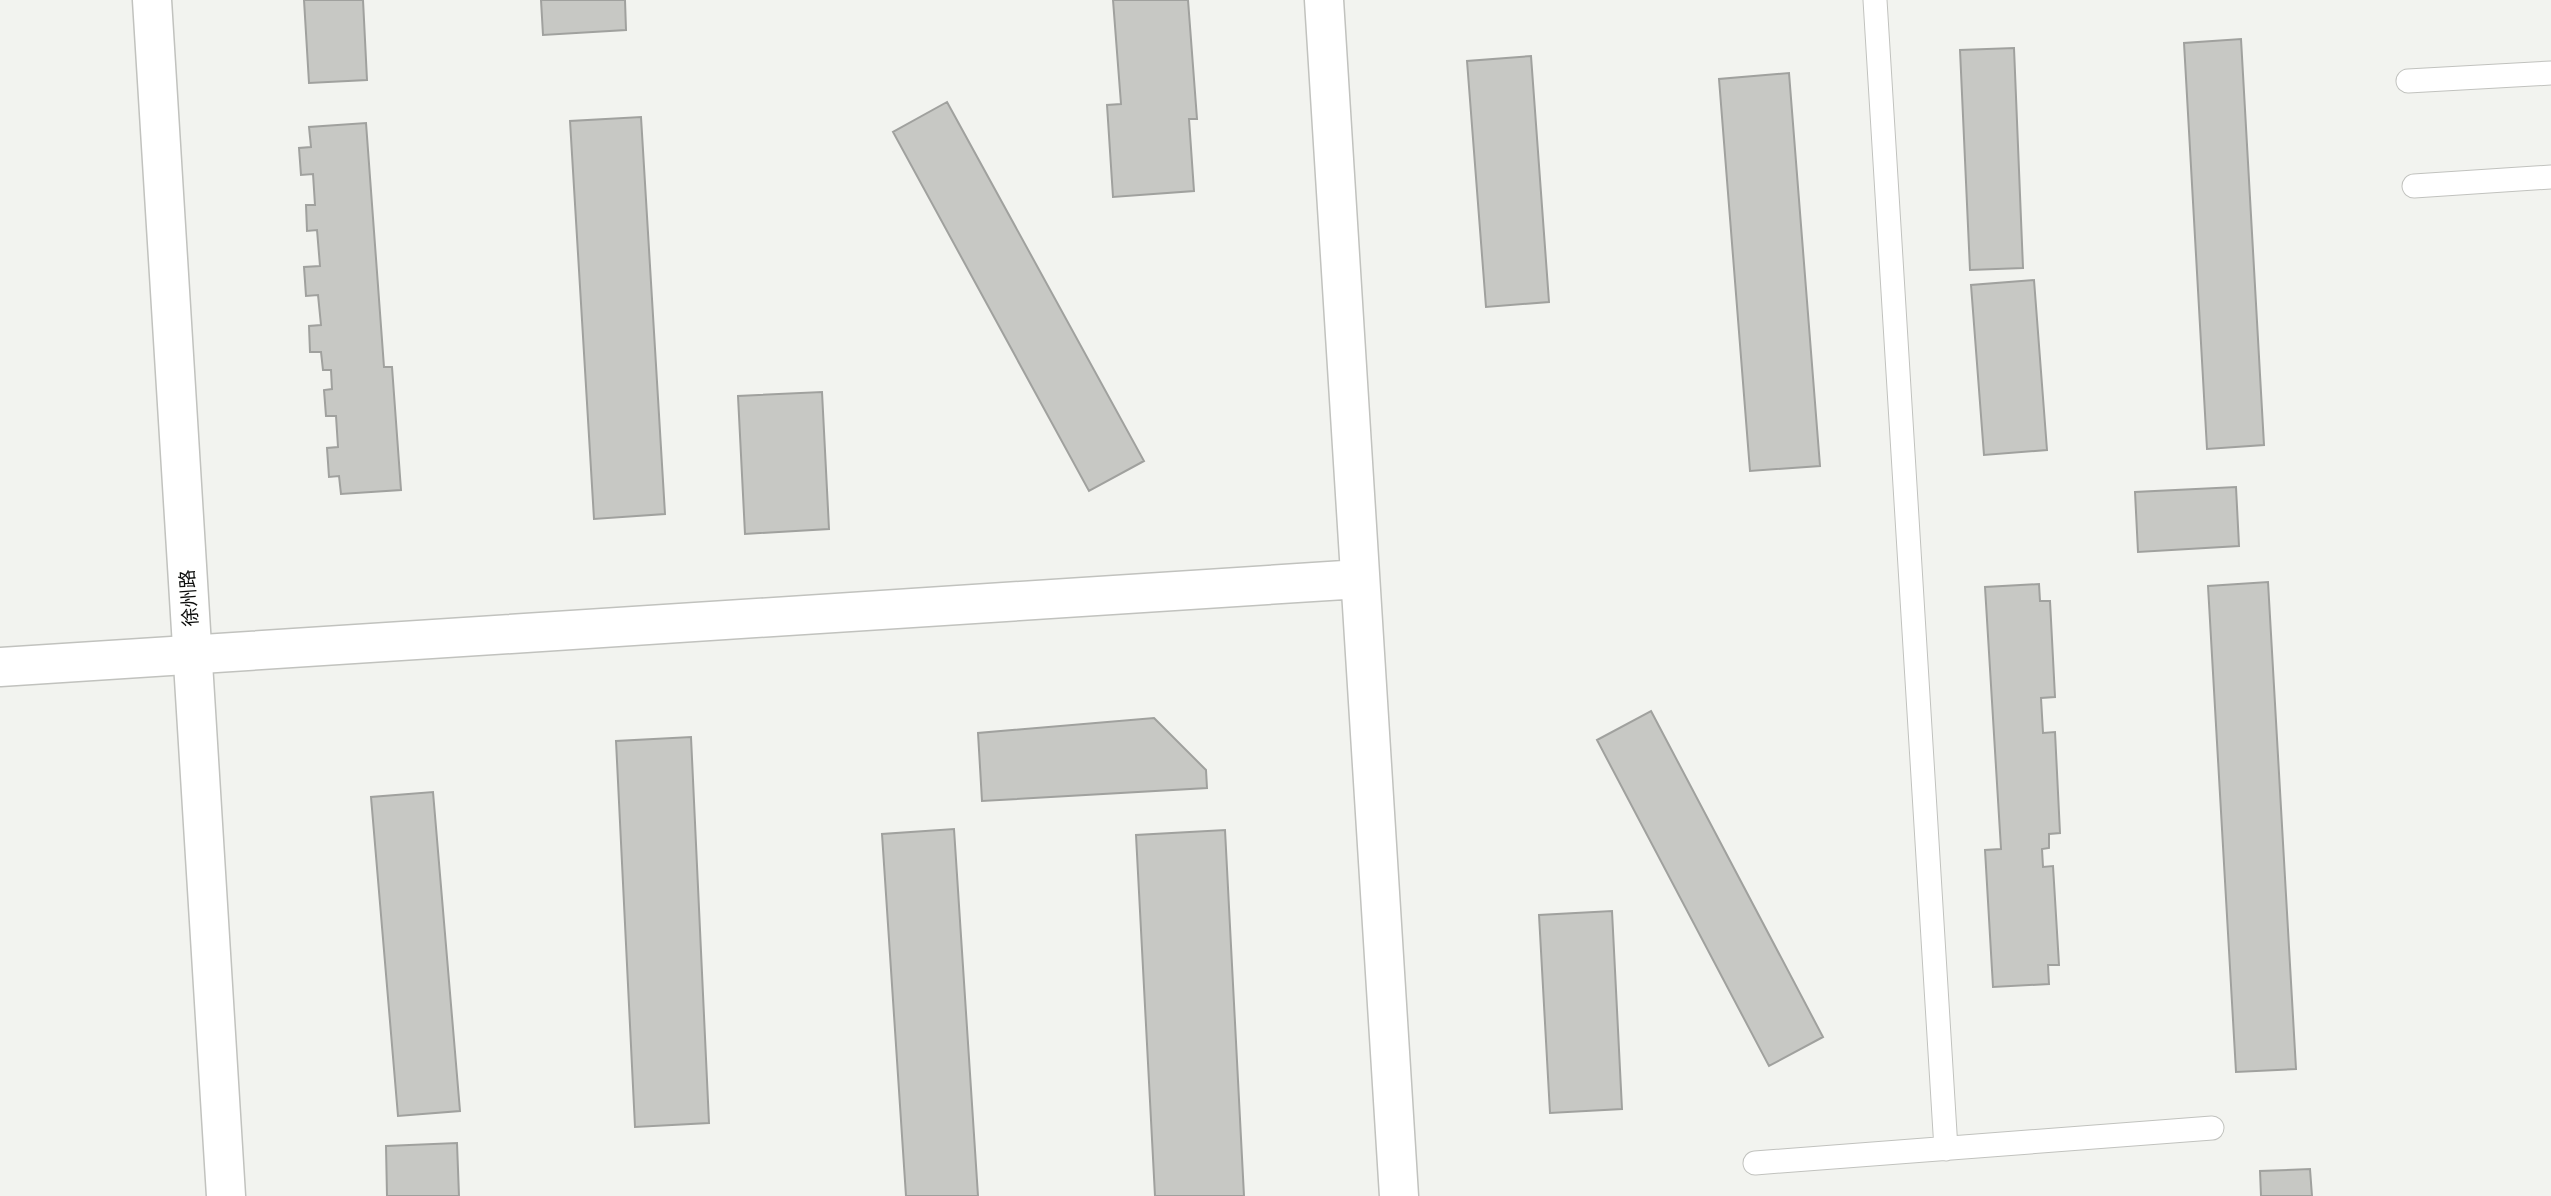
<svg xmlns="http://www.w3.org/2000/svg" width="2551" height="1196" font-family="Helvetica,'Noto Sans SC',sans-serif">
<rect width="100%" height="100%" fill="#f2f3ef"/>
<!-- building -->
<path fill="#c7c8c4" stroke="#a0a19e" stroke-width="2" d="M304,0H363L367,80L309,83Z
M541,0H625L626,30L543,35Z
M1113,0H1188L1197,119H1189L1194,191L1113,197L1107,105L1121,104Z
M2241,39L2264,445L2207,449L2184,43Z
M2014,48L2023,268L1970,270L1960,50Z
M1531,56L1549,302L1486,307L1467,61Z
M1789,73L1820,466L1750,471L1719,79Z
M947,102L1144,461L1089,491L893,132Z
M641,117L665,514L594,519L570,121Z
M366,123L384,367H392L401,490L341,494L339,476L329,477L327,448L338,447L336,416H326L324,390L332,389L331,370H323L321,352H310L309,326L321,325L318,295L306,296L304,267L320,266L317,230L307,231L306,205H315L313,174L301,175L299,148L311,147L309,127Z
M2034,280L2047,450L1984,455L1971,285Z
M822,392L829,529L745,534L738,396Z
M2236,487L2239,546L2138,552L2135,492Z
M2268,582L2296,1069L2236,1072L2208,586Z
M2039,584L2040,601H2050L2055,697L2041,698L2043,733L2055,732L2060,833L2049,834V848L2042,849L2043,867L2053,866L2059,965H2048L2049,984L1993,987L1985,850L2001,849L1985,587Z
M1651,711L1823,1037L1769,1066L1597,740Z
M1154,718L1206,770L1207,788L982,801L978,733Z
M691,737L709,1123L635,1127L616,741Z
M433,792L460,1111L398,1116L371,797Z
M954,829L978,1196H906L882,834Z
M1225,830L1244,1196H1155L1136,835Z
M1612,911L1622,1109L1550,1113L1539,915Z
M457,1143L459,1196H387L386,1146Z
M2310,1169L2312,1196H2261L2260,1171Z"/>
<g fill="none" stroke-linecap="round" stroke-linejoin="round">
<!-- service casing -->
<g stroke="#c1c2be" stroke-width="25">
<path id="service" d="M1875,0L1946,1149
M2408,81L2551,73
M2414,186L2551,177
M1755,1163L2212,1128"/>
</g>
<!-- minor casing -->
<g stroke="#c1c2be" stroke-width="41">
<path id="minor" d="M1324,0L1399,1196
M0,667L1360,579"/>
</g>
<!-- tertiary casing -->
<g stroke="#c1c2be" stroke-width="41">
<path id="tertiary" d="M152,0L226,1196"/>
</g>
<!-- service -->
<use href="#service" stroke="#fff" stroke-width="23"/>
<!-- minor -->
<use href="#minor" stroke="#fff" stroke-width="38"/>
<!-- tertiary -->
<use href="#tertiary" stroke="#fff" stroke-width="38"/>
</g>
<g text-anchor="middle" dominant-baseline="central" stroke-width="5" stroke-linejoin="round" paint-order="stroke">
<!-- street labels -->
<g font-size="19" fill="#0c0d0c" stroke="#fffffe">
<text transform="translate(189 598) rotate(-94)">徐州路</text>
</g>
</g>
</svg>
